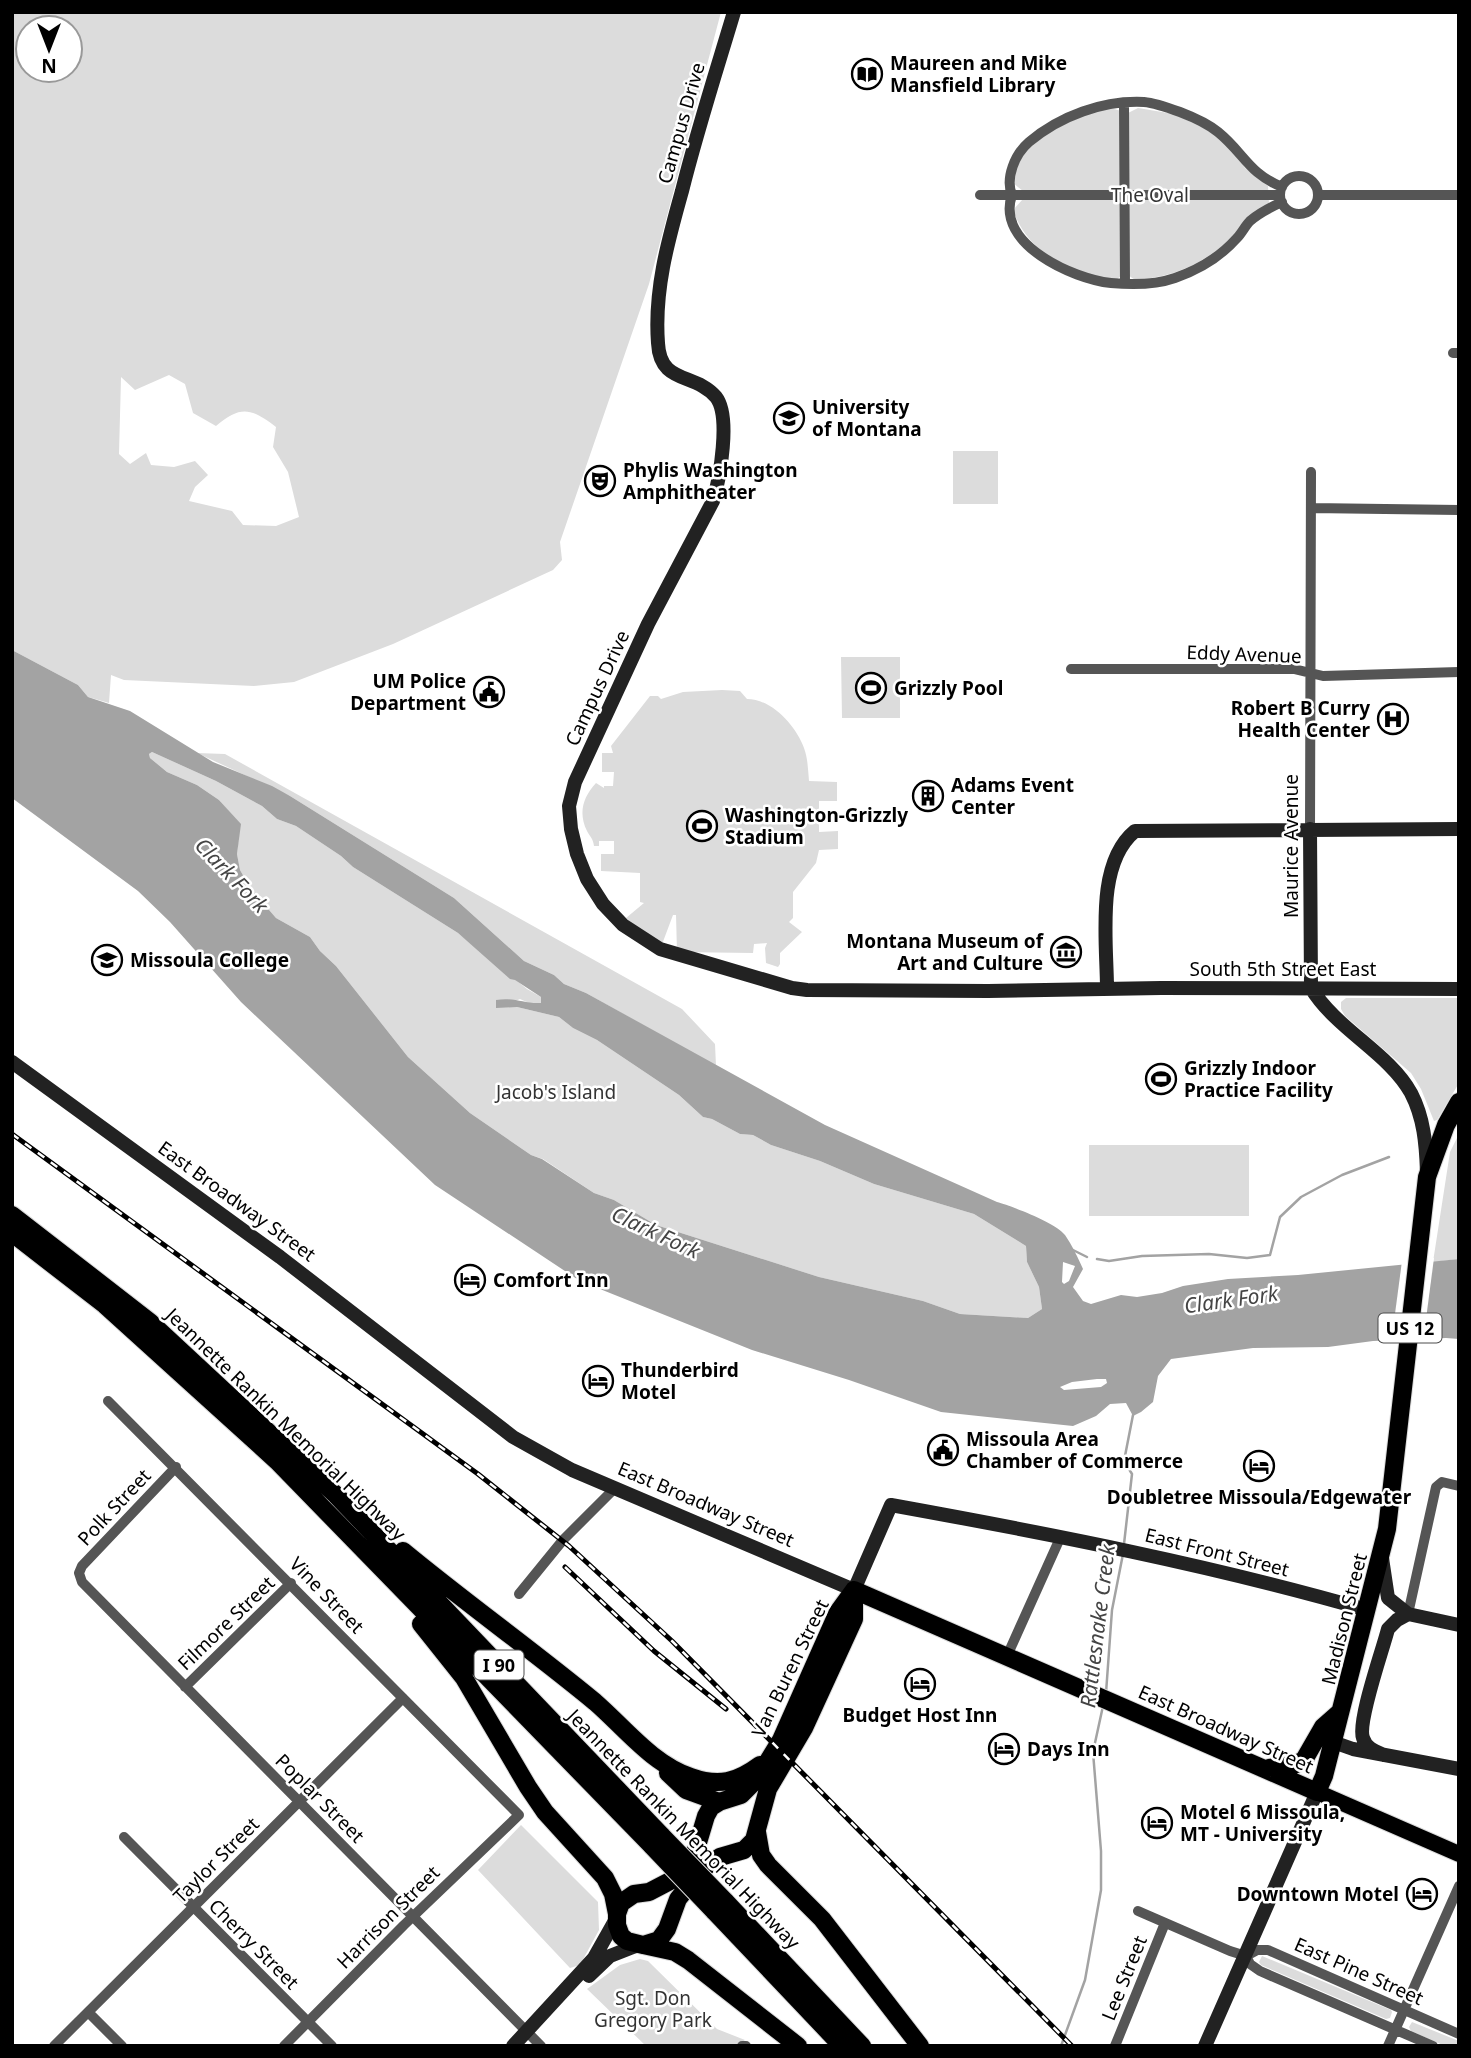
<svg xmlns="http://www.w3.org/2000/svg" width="1471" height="2058" font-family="'Noto Sans',sans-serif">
<rect width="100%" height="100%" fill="#fff"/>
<!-- green -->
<path fill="#dcdcdc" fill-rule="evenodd" d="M12,12H721L649,284L560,542L562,560L553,570L393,644L294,682L254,686L124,680L111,675L109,703L88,697L78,685L12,650ZM28,28H70V70H28ZM169,375L185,384L193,413L216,426C241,405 251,408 276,427L273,447L288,472L299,517L276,526L243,525L232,511L189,501L195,487L208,475L195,461L174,467L151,465L146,453L130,464L119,454L121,377L135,390Z
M1138,108L1174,114L1214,133L1236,154L1245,168L1268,186L1269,204C1224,245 1199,275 1135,280L1128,275H1122L1116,280C1073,275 1027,253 1013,210L1023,199V191L1013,183C1016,172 1018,161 1025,152C1040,134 1088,107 1113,109C1119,109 1121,113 1128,113Z
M953,451H998V504H953Z
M841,657H900V718H842Z
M722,690L740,691L747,699C772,699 796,726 804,748C808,759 808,770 809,781L837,782V801H819V832L838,831V849L819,850L816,863L793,892V918L789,922L802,932L780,953V964L778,967L766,963L765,948L767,943L754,944L753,953L677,952L676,915H673L661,947L626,918L644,903L640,902V873L601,871V854H614V841H599V846H594C593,838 590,837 587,831C578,813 583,797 596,783L604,788V786H613L614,772H602V753H613L611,746L650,696H658L661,699L683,692Z
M152,752L216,781L262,806L277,819L296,826L341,856L353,867L458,933L527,989L541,997V1003H529L520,999L502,1007H517L559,1017L573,1028L597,1040L679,1095L703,1117L712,1119L740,1134L753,1135L771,1145L820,1161L874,1184L974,1214L1026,1246L1027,1262L1039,1287L1042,1309L1028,1318L960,1314L923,1301L819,1277L656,1225L614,1200L594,1193L543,1159L531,1155L470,1113L408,1057L336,966L320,951L310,937L276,918L251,889L240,870L237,854L240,824L219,800L197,785L167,772L150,758L149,754Z
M197,753L225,754L682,1009L715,1044L716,1066L586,993L564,984L554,975L524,961L454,898L290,796Z
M1346,998H1459V1083L1437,1120L1434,1121L1421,1089L1411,1073L1345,1016L1341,1009V1002Z
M1459,1134V1259L1433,1262L1450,1152Z
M1089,1145H1249V1216H1089Z
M521,1825L598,1902L599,1930L580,1965L570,1968L478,1870Z
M1262,1956L1391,2010L1392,2012L1390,2018L1386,2019L1261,1965L1259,1962Z
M640,1959L648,1961L717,2029L745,2040L737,2046H646L587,1989L620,1965Z
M1412,2022L1459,2041V2046H1445L1411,2031L1409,2027Z"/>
<!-- water -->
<path fill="#a3a3a3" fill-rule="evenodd" d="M12,650L78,685L88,697L130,711L213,762L272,786L290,796L454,898L524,961L554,975L564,984L586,993L825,1125L997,1202C1012,1206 1056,1223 1065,1235C1072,1245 1078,1258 1083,1269L1073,1287L1083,1301L1091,1304L1121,1295L1137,1297L1162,1293L1183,1286L1228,1279L1298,1275L1459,1259V1339L1446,1338L1373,1341L1328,1347L1253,1348L1171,1359L1158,1376L1153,1402L1141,1412L1133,1416L1126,1403L1110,1404L1096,1416L1073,1426L941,1412L849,1380L752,1350L580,1281L435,1185L241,1002L170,922L138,891L12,798ZM152,752L216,781L262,806L277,819L296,826L341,856L353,867L458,933L510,979L515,980L541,997V1003C524,1004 515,997 496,1000V1008L517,1007L559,1017L573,1028L597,1040L679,1095L703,1117L712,1119L740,1134L753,1135L771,1145L820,1161L874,1184L974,1214L1026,1246L1027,1262L1039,1287L1042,1309L1028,1318L960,1314L923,1301L819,1277L656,1225L614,1200L594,1193L542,1159L531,1155L470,1113L408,1057L336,966L320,951L310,937L276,918L251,889L240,870L237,854L241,824L219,800L197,785L167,772L150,758L149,754ZM1063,1262L1075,1266L1069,1281L1064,1284L1062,1282ZM1097,1379H1106L1107,1383L1101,1387L1064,1390L1060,1387L1072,1382Z"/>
<!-- pier -->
<path fill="#fff" d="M1434,1258L1423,1342L1391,1344L1402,1261Z"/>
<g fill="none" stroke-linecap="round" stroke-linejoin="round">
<!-- stream -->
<path stroke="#a3a3a3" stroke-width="2.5" d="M1071,1249L1087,1257
M1097,1259L1109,1261L1142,1256L1209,1254L1247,1258L1270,1255L1280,1217L1301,1197L1342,1175L1389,1157
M1124,1544L1132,1474L1124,1461L1133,1415
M1106,1693L1112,1610L1123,1554
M1061,2046L1085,1980L1101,1890V1851L1093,1752L1103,1706"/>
<!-- primary casing -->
<g stroke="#dbdbdb" stroke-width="18">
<path id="primary" d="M1317,1792L1459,1854"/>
</g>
<!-- highway casing -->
<g stroke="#dbdbdb" stroke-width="20">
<path id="highway" d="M12,1215L150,1322L336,1495L662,1836
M12,1233L105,1305L277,1461L652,1846
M403,1551C466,1603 532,1650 595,1702C625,1728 652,1764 691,1777C719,1787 737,1782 760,1765
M854,1590L1317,1792L1324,1776L1387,1529L1427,1177L1446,1125L1459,1102
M854,1590V1619L804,1728L768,1789L754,1840L744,1850L720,1857L702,1869L678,1899L667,1929L659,1940L643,1945L627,1941L621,1936L617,1925V1914L621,1903L634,1894L649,1892L672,1880L694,1856L706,1816L711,1807L719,1802L741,1795L757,1779L781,1740L838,1612Z
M421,1624L464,1678L528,1787L545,1812L605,1878L613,1894L617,1914
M1269,1768L1294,1765L1304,1760L1323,1727L1340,1712
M668,1773L686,1790L719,1802
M757,1832L761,1855L768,1865L822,1919L920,2046
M725,1901L862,2046
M714,1911L842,2046
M643,1945L675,1952L688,1960L798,2046"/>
</g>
<!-- street -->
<path stroke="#555" stroke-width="10" d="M1124,103L1125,284
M1280 195a19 19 0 1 1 38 0a19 19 0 1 1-38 0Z
M1282,187C1248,173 1244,153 1218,132C1207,123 1193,117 1180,112C1169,108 1155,103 1144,102C1103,100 1060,116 1029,142C1015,154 1005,178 1012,195C995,244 1073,279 1111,283C1132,285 1155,285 1175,278C1198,270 1221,256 1237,238C1242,233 1245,226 1250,221C1259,213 1271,207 1282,202
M980,195H1280
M1318,195H1459
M1453,353H1459
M1311,508L1459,510
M1071,669H1294L1323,676L1459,672
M1310,829L1311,472
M108,1401L519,1815L404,1925L284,2046
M176,1467L82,1566L79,1573L82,1582L541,2046
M519,1594L563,1540L615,1488
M1408,1614L1436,1487L1442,1482L1459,1486
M1007,1656L1061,1536
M185,1687L291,1583
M124,1837L332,2046
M1138,1911L1230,1951L1246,1956L1250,1964L1260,1971L1433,2046
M1246,1956L1257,1950H1268L1459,2034
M88,2012L122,2046
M54,2046L403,1698
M742,2046H746
M1115,2046L1165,1923
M1388,2046L1459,1886"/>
<!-- secondary -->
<path stroke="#222" stroke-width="14" d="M734,12C716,72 697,131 682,191C668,241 654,290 658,343C660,385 695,372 716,397C731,416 720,478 713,501L648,624L575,782L569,806L571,829L577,854L587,879L603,904L623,925L660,949L792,988L807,990L988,991L1161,988L1459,989
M1310,829L1311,988C1337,1030 1389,1053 1411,1093C1424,1118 1426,1144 1427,1172
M1107,989C1107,941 1095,864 1135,831L1459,829
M12,1062L280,1257L513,1437L572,1470L854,1590L891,1505C1051,1534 1211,1565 1367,1610
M1382,1558L1388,1598L1408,1614L1459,1625
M1333,1742L1353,1749L1459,1769
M1384,1755C1375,1751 1366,1748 1363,1738C1357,1722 1383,1649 1388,1629L1397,1620L1408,1614
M589,1976L610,1956L638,1945
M513,2046L594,1958L616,1919
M1205,2046L1317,1792"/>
<!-- primary -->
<use href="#primary" stroke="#000" stroke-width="16"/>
<!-- highway -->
<use href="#highway" stroke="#000" stroke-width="18"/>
<!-- rail casing -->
<g stroke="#000" stroke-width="5">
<path id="rail" d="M12,1134L478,1474L569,1546L672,1641L1072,2046
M565,1567L654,1651L726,1709"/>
</g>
<!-- rail -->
<use href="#rail" stroke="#fff" stroke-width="2.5" stroke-dasharray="8" stroke-linecap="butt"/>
<!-- highway-bridge casing -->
<g stroke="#dbdbdb" stroke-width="20" stroke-linecap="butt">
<path id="highway-bridge" d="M662,1836L725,1901
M652,1846L714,1911"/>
</g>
<!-- highway-bridge -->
<use href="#highway-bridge" stroke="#000" stroke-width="18"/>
</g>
<!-- icons -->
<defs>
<g id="library-ring" transform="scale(1.575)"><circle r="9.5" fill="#fff" stroke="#000" stroke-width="1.5"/><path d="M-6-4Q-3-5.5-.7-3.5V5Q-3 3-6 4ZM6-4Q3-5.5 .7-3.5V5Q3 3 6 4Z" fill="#000"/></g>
<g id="university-ring" transform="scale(1.575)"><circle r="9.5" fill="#fff" stroke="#000" stroke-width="1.5"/><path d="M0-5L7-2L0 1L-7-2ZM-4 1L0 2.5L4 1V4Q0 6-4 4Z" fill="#000"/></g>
<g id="theatre-ring" transform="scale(1.575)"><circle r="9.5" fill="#fff" stroke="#000" stroke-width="1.5"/><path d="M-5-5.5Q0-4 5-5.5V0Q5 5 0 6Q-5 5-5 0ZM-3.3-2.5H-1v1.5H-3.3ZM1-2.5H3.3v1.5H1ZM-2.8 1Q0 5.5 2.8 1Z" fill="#000"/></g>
<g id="stadium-ring" transform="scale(1.575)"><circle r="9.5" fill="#fff" stroke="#000" stroke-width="1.5"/><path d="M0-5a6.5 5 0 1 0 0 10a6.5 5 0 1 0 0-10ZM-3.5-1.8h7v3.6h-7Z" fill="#000"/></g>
<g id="civic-ring" transform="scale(1.575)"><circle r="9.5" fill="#fff" stroke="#000" stroke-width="1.5"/><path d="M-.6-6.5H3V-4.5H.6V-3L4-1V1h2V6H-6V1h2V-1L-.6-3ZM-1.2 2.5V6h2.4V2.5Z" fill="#000"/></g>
<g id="hospital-ring" transform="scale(1.575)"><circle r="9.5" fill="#fff" stroke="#000" stroke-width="1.5"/><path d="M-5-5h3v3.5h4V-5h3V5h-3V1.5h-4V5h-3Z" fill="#000"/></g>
<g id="building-ring" transform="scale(1.575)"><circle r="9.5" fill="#fff" stroke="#000" stroke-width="1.5"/><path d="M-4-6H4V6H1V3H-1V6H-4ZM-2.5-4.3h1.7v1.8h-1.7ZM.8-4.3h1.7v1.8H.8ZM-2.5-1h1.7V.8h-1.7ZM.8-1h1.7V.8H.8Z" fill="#000"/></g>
<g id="museum-ring" transform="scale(1.575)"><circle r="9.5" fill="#fff" stroke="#000" stroke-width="1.5"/><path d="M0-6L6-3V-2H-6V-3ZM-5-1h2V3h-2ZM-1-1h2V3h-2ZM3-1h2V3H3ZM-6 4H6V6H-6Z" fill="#000"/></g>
<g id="hotel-ring" transform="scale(1.575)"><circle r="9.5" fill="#fff" stroke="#000" stroke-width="1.5"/><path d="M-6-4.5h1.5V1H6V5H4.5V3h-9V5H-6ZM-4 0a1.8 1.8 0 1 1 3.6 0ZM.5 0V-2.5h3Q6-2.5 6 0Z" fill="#000"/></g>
</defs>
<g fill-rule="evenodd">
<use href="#library-ring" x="867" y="74"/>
<use href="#university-ring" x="789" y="418"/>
<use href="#theatre-ring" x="600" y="481"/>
<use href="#stadium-ring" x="871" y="688"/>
<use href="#civic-ring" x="489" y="692"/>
<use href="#hospital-ring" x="1393" y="719"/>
<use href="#building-ring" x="928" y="796"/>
<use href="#stadium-ring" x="702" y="826"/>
<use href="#museum-ring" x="1066" y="952"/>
<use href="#university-ring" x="107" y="960"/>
<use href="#stadium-ring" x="1161" y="1079"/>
<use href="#hotel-ring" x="470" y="1280"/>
<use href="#hotel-ring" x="598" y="1381"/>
<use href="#civic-ring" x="943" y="1450"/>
<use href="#hotel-ring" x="1259" y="1466"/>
<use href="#hotel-ring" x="920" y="1684"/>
<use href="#hotel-ring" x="1004" y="1749"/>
<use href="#hotel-ring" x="1157" y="1823"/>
<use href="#hotel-ring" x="1422" y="1894"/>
</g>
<g text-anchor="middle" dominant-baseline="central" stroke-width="5" stroke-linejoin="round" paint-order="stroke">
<!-- shield labels -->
<g fill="#fff" stroke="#4c4c4c" stroke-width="2">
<rect x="1378.5" y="1313.5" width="63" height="29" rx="5"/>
<rect x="474.5" y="1650.5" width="49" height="29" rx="5"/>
</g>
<g font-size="18" font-weight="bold" fill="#000">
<text x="1410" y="1328">US 12</text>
<text x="499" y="1665">I 90</text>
</g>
<!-- poi labels -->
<g font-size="19" font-weight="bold" fill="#000" stroke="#fff" text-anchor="start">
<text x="890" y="63">Maureen and Mike<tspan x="890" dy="22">Mansfield Library</tspan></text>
<text x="812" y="407">University<tspan x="812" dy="22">of Montana</tspan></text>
<text x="623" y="470">Phylis Washington<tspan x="623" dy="22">Amphitheater</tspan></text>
<text x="466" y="681" text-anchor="end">UM Police<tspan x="466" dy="22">Department</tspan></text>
<text x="894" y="688">Grizzly Pool</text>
<text x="1370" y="708" text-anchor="end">Robert B Curry<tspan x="1370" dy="22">Health Center</tspan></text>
<text x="951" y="785">Adams Event<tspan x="951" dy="22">Center</tspan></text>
<text x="725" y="815">Washington-Grizzly<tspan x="725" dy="22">Stadium</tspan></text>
<text x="1043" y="941" text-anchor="end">Montana Museum of<tspan x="1043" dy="22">Art and Culture</tspan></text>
<text x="130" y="960">Missoula College</text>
<text x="1184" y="1068">Grizzly Indoor<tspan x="1184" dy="22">Practice Facility</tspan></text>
<text x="493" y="1280">Comfort Inn</text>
<text x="621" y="1370">Thunderbird<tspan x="621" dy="22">Motel</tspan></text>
<text x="966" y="1439">Missoula Area<tspan x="966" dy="22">Chamber of Commerce</tspan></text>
<text x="1259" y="1497" text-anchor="middle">Doubletree Missoula/Edgewater</text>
<text x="920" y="1715" text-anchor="middle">Budget Host Inn</text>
<text x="1027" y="1749">Days Inn</text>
<text x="1180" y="1812">Motel 6 Missoula,<tspan x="1180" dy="22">MT - University</tspan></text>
<text x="1399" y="1894" text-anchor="end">Downtown Motel</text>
</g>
<!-- street labels -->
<g font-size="19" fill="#000" stroke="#fff">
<text transform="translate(681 123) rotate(-74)">Campus Drive</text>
<text transform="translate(1244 654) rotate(2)">Eddy Avenue</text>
<text transform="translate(597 688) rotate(-65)">Campus Drive</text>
<text transform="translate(1291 846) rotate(-90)">Maurice Avenue</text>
<text x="1283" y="969">South 5th Street East</text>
<text transform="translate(237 1201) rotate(36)">East Broadway Street</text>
<text transform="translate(286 1424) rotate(44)">Jeannette Rankin Memorial Highway</text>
<text transform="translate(706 1504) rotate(23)">East Broadway Street</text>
<text transform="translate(114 1507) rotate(-47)">Polk Street</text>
<text transform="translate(1217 1552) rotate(14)">East Front Street</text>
<text transform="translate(327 1595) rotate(46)">Vine Street</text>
<text transform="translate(1344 1619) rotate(-76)">Madison Street</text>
<text transform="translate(226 1623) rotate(-44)">Filmore Street</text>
<text transform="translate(790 1668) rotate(-64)">Van Buren Street</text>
<text transform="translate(1226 1729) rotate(24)">East Broadway Street</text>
<text transform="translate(320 1798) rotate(45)">Poplar Street</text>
<text transform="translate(684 1829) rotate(46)">Jeannette Rankin Memorial Highway</text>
<text transform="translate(216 1860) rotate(-45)">Taylor Street</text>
<text transform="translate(388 1917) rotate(-45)">Harrison Street</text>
<text transform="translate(254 1944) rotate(45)">Cherry Street</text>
<text transform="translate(1359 1971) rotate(24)">East Pine Street</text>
<text transform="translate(1124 1978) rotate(-68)">Lee Street</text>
</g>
<!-- park labels -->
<g font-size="19" fill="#333" stroke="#fff">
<text x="1150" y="195">The Oval</text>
<text x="556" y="1092">Jacob's Island</text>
<text x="653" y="1998">Sgt. Don<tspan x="653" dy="22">Gregory Park</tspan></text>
</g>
<!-- water labels -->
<g font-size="21" font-style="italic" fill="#444" stroke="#fff">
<text transform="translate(232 875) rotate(46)">Clark Fork</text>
<text transform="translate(656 1232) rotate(25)">Clark Fork</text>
<text transform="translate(1231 1299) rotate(-8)">Clark Fork</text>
<text transform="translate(1097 1626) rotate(-83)">Rattlesnake Creek</text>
</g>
</g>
<!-- border -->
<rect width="1471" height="2058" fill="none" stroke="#000000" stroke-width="28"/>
<!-- north arrow -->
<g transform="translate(49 49) rotate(180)"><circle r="33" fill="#ffffff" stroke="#999999" stroke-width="2"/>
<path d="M0-5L12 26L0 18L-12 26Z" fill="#000000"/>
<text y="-10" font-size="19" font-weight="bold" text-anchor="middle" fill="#000000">N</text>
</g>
</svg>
